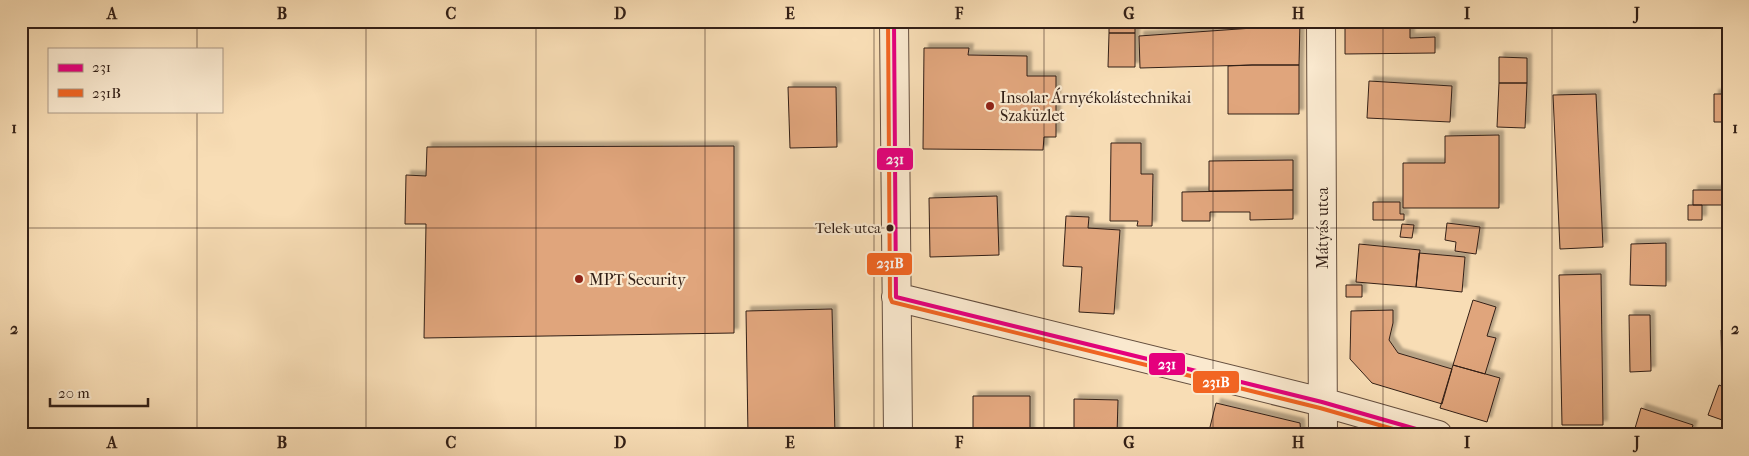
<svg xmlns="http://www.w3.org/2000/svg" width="1749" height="456" font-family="'IM FELL French Canon',serif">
<defs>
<filter id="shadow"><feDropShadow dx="4.5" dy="-4.5" stdDeviation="1" flood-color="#0004"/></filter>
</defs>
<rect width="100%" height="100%" fill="#f8ddb5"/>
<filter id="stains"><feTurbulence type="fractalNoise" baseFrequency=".004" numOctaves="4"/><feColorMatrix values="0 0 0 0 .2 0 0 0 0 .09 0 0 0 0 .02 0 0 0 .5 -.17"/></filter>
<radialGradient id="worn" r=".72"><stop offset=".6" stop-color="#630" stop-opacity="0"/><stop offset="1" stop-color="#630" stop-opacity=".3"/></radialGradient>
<!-- building -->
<path fill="#e0a57c" stroke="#321f16" filter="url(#shadow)" d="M1109,21H1135V33H1109Z
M1253,21H1300L1299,65H1252L1140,68L1139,36L1253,28Z
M1345,21H1410V38L1435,37V53L1345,54Z
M1109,33H1135V67H1108Z
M924,48H969L968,55L1027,56V76H1056V137H1044L1043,150L923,149Z
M1499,57L1527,58V83H1499Z
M1252,65H1299V114H1228V66Z
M1369,81L1452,86L1450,122L1367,118Z
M1499,83H1527L1525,128L1497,127Z
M788,87H836L837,147L790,148Z
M1596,94L1603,247L1560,249L1553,95Z
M1714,94H1728V122H1714Z
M1499,135V208H1403V163H1445V136Z
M1111,143H1141V174H1153L1152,226H1137L1138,221H1110Z
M734,146V333L424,338L426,224H405L406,175L426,176L427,147Z
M1293,160V190L1209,191V161Z
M1725,161H1728V205H1724Z
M1293,190V219L1250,220V212H1210V221H1182V192Z
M1693,190H1724V205H1693Z
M997,196L999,255L930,257L929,198Z
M1373,202H1400V214H1404V220H1373Z
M1688,205H1702V220H1688Z
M1066,216L1089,217L1088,228L1120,230L1114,314L1079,312L1082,267L1063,266Z
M1447,223L1480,227L1476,254L1455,251L1456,242L1445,240Z
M1402,224L1414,225L1412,238L1400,237Z
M1666,243V286L1630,285L1631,244Z
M1359,244L1420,250L1416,287L1356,282Z
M1419,253L1465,257L1462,292L1416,287Z
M1601,274L1603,425H1562L1559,275Z
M1346,285H1362V297H1346Z
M1473,300L1496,307L1487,336L1496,338L1485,374L1453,365Z
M832,309L835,435H748L746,311Z
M1393,310V323L1389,340L1398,353L1452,369L1442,404L1372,383L1350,359L1351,311Z
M1629,315H1650L1651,371L1630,372Z
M1728,329V372H1722L1721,330Z
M1453,365L1500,378L1487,422L1440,408Z
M1719,385L1728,389V422L1708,415Z
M973,396H1030V435H973Z
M1074,399L1118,400L1117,435H1074Z
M1216,403L1300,423L1301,435H1208Z
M1641,408L1693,425L1690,435H1633Z"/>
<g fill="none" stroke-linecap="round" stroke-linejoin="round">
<!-- minor casing -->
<g stroke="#644e3e" stroke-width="30">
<path id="minor" d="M894,21L898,435
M1321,21L1323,435
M896,297L1322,402L1438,435"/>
</g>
<!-- minor -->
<use href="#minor" stroke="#fae9cf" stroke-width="28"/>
<!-- bus-1 casing -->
<g stroke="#fae9cf" stroke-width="8">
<path id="bus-1" d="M894,21L896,297
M896,297L1322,402L1437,435"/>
</g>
<!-- bus-2 casing -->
<g stroke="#fae9cf" stroke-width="8">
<path id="bus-2" d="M888,21L890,297L892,302L1320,408L1414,435"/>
</g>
<!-- bus-1 -->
<use href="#bus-1" stroke="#e5007d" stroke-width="4"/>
<!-- bus-2 -->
<use href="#bus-2" stroke="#f26522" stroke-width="4"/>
</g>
<!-- grid -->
<path fill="none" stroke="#321f16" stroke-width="1" stroke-opacity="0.55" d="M197,21V49M366,21V435M536,21V435M705,21V435M874,21V435M1044,21V435M1213,21V435M1383,21V435M1552,21V435M197,111V435M21,228H1728"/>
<!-- markers -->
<g fill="#8f2418" stroke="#fae9cf" stroke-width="2">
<circle cx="990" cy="106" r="5"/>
<circle cx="579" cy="279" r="5"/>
</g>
<circle fill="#321f16" stroke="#fae9cf" stroke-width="2" cx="890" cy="228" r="4.5"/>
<g text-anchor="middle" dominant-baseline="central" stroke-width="4.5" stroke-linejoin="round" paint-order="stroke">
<!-- bus labels -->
<g font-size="15" fill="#321f16" stroke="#fae9cf" text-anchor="end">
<text x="881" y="228">Telek utca</text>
</g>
<!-- poi labels -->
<g font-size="16" fill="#321f16" stroke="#fae9cf" text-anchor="start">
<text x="1000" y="97">Insolar Árnyékolástechnikai<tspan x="1000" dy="18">Szaküzlet</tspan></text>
<text x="589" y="279">MPT Security</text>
</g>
<!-- street labels -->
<g font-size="16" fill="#321f16" stroke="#fae9cf">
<text transform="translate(1322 228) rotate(-90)">Mátyás utca</text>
</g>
</g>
<g stroke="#fae9cf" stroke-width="2">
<rect x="876" y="147" width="38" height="24" rx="5" fill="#e5007d"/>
<rect x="866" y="252" width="47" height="24" rx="5" fill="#f26522"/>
<rect x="1148" y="352" width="38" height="24" rx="5" fill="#e5007d"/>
<rect x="1192" y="370" width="48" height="24" rx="5" fill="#f26522"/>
</g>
<g font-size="14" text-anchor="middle" font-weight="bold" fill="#fff">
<text x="895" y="164">231</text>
<text x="890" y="268">231B</text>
<text x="1167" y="369">231</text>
<text x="1216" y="387">231B</text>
</g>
<!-- margin -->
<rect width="1749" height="456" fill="none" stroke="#f8ddb5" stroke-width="55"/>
<!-- legend -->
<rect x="48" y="48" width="175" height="65" fill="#fae9cf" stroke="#aa9885"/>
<rect x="58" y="64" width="25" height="8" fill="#e5007d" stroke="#aa9885"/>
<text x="92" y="72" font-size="15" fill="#321f16">231</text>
<rect x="58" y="89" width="25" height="8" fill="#f26522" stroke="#aa9885"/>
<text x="92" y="98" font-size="15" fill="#321f16">231B</text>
<!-- scale -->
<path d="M50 398v8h98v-8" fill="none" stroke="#321f16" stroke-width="2.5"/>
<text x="58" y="398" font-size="15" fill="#321f16" stroke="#fae9cf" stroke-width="4" paint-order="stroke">20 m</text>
<rect x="28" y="28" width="1694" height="400" fill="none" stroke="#321f16" stroke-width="2"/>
<g font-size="16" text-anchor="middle" font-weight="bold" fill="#321f16">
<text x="112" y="19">A</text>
<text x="282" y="19">B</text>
<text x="451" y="19">C</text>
<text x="620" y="19">D</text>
<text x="790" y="19">E</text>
<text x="959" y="19">F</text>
<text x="1129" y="19">G</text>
<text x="1298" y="19">H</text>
<text x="1467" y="19">I</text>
<text x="1637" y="19">J</text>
<text x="14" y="133">1</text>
<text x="1735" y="133">1</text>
<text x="14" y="334">2</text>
<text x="1735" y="334">2</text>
<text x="112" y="448">A</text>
<text x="282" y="448">B</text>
<text x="451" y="448">C</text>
<text x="620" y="448">D</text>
<text x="790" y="448">E</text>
<text x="959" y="448">F</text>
<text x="1129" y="448">G</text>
<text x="1298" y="448">H</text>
<text x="1467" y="448">I</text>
<text x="1637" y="448">J</text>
</g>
<rect width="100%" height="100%" filter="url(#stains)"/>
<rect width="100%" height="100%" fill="url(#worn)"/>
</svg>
